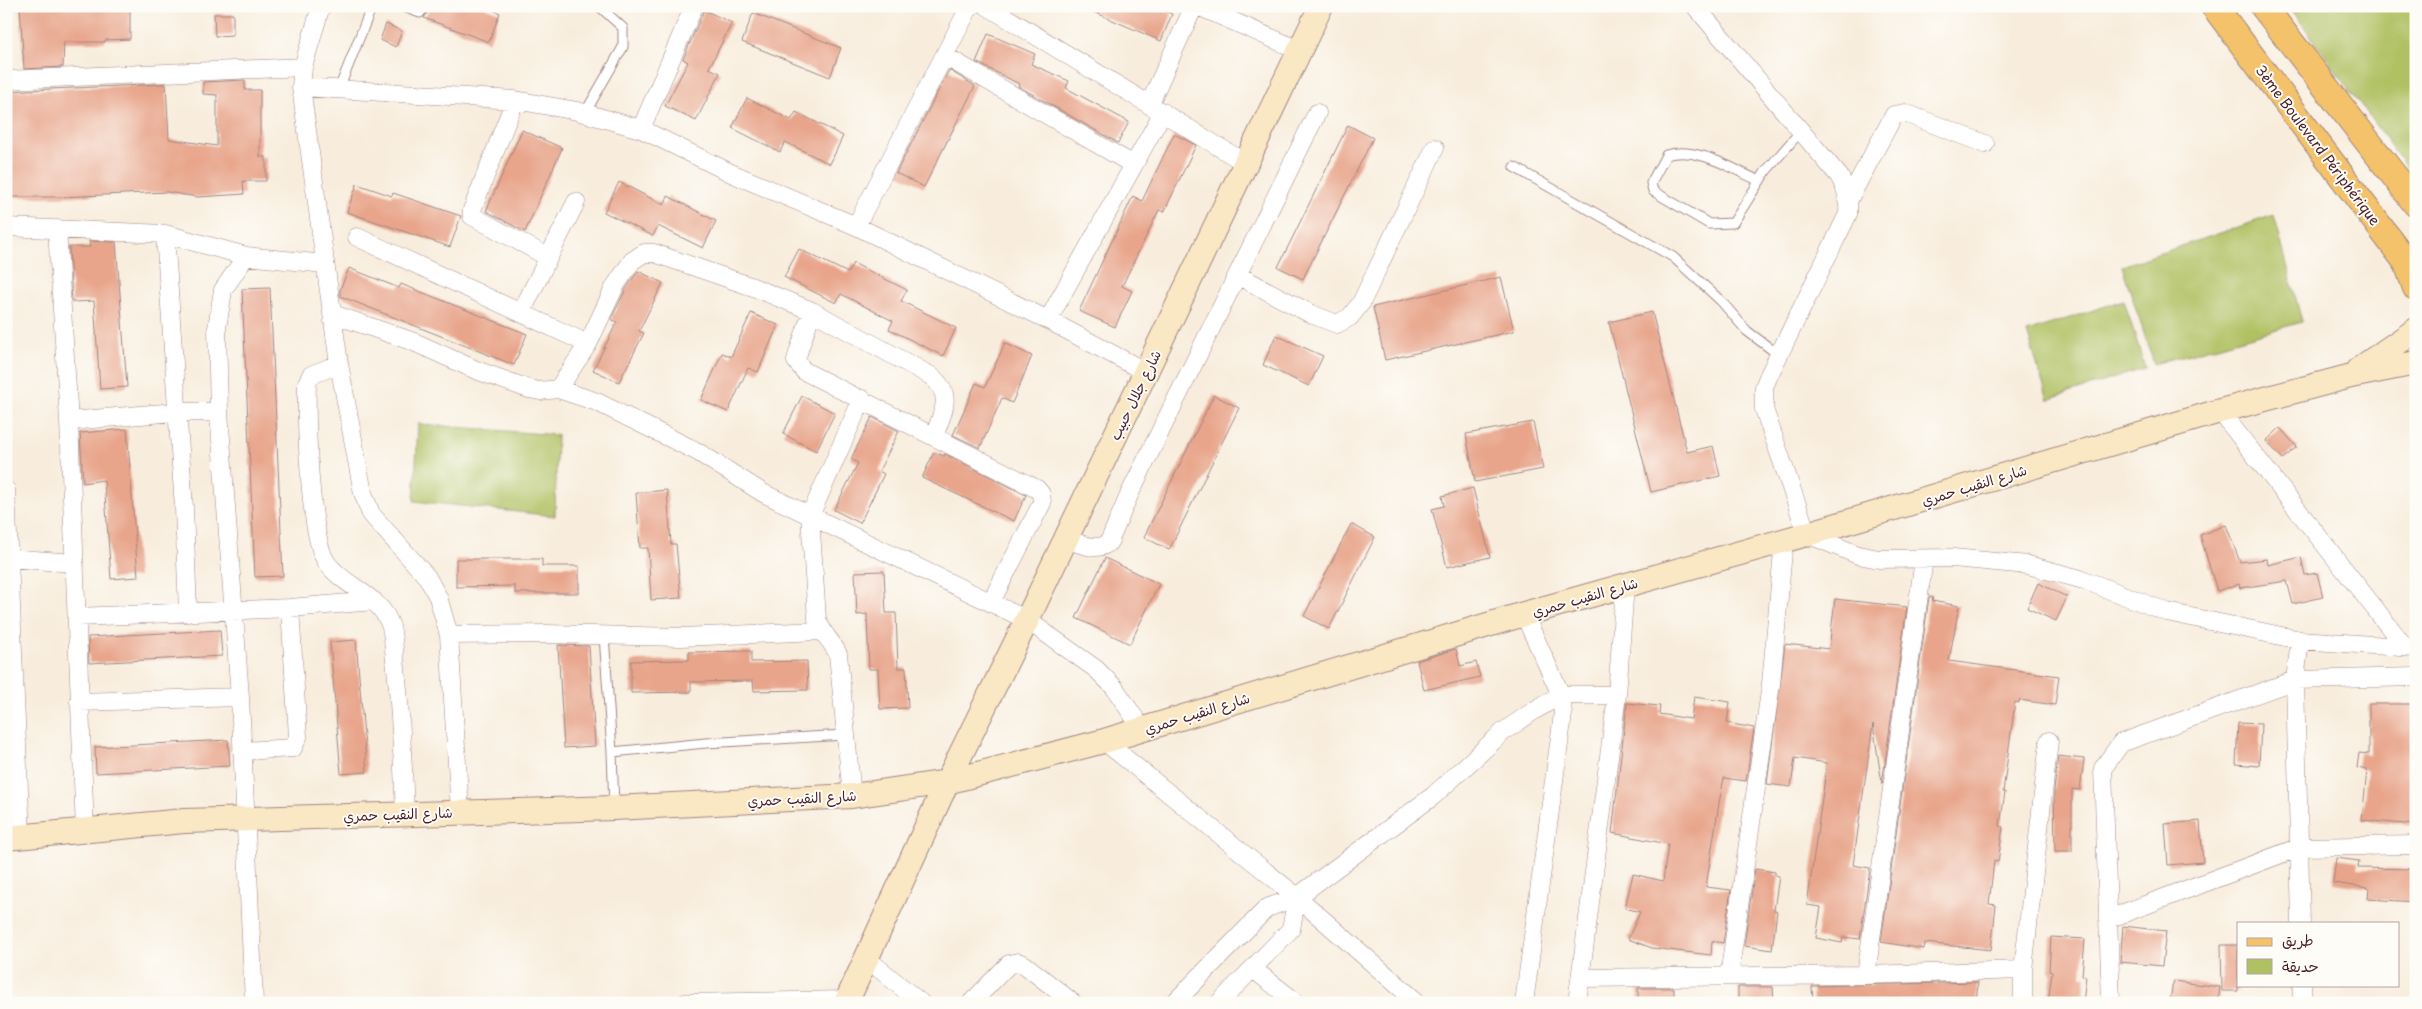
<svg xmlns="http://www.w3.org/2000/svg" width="2422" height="1009" font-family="'Playpen Sans','Playpen Sans Arabic',sans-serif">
<rect width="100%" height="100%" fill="#fdfcf7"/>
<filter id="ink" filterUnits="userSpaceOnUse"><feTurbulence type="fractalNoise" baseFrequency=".02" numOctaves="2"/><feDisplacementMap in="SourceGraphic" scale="10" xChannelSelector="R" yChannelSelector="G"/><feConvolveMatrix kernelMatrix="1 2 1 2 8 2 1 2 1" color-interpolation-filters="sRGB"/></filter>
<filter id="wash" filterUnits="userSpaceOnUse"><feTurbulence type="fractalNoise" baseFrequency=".0096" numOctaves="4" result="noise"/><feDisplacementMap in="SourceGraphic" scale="20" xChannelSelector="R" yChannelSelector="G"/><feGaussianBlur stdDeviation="1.12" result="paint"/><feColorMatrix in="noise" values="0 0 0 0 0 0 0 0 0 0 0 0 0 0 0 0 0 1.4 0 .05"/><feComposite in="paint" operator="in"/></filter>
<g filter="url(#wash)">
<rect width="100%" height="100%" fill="#f8eddd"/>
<!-- green -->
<path fill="#b0c164" stroke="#7d7048" d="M2289,6H2416V181Z
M2274,215L2302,322L2154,364L2122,266Z
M2124,300L2145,368L2048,400L2027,332Z
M418,424L557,435L555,516L414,501Z"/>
<g id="blocks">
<!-- building -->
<path fill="#e8a58b" d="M20,6H130V39L105,40V42H64L63,67L24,69Z
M431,6H483L500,13L489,42L424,18Z
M1080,6H1154L1172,14L1161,41Z
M704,10L732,23L709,68L720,73L696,121L665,106L688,62L683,59Z
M753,13L841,48L830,77L742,42Z
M214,14H233V35L215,36Z
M386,24L402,31L396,47L380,40Z
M988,34L1035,54L1031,64L1069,81L1066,88L1129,122L1118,143L1018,86L1019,84L976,62Z
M949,70L975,86L924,187L896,173Z
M245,80V90H260V157H266V181H243L244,194L198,197L167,192L60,197H6V91L166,84L169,139L217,146V95L203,94V82Z
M747,98L791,120L796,112L843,136L830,164L785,142L780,152L732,128Z
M1348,125L1373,138L1303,279L1278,267Z
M522,130L562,148L525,232L486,211Z
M1174,134L1196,145L1164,212L1159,210L1122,286L1132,291L1115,327L1079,311L1133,196L1142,201Z
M619,182L664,205L668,196L716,221L703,248L658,226L653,236L604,212Z
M357,184L392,196L393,193L461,216L450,247L347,212Z
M89,241L116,242L127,387L100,389L94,301L72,302L69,247H90Z
M799,249L848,273L853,263L907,290L901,301L956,328L943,356L889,329L893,321L841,294L836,303L784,277Z
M349,268L399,288L401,284L527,334L514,365L340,296V290Z
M638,271L663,283L639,331L644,333L619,382L593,370L617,322L611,319L626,289Z
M1501,277L1514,331L1385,360L1373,307Z
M270,288L283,576L255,577L242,289Z
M1652,312L1687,452L1713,446L1720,476L1651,492L1609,322Z
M751,313L778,325L758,372L748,368L728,412L701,400L722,353L731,357Z
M1276,335L1323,356L1309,386L1263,365Z
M1005,343L1032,356L1012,403L1002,398L980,448L953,435L976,383L985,387Z
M1214,395L1239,408L1169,550L1144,537Z
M802,396L835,413L816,451L783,434Z
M872,417L899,431L879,471L884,474L860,523L834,510L858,463L851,459Z
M1533,422L1543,469L1475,482L1466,434Z
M2280,428L2297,447L2283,459L2266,441Z
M127,429L138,577L111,579L104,480L83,483L80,433Z
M934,452L944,456L945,454L1026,495L1014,521L922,478Z
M1473,488L1490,557L1447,567L1432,509L1444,506L1442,496Z
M667,490L671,544H676L681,598L651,600L648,548H640L636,493Z
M1351,524L1375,537L1329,629L1304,616Z
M2226,525L2240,562L2267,559L2268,565L2301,557L2305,575L2317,573L2323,597L2293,604L2287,581L2240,588L2239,584L2217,591L2200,535Z
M1105,558L1159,584L1130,644L1076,618Z
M456,559H542V566H579V593H515V586L456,587Z
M884,571L886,613H896L898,668H906L908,708L880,709L878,669H869L867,614L857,615L855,572Z
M2038,583L2067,597L2056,621L2027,608Z
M1929,597H1933L1932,601L1959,606L1949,661L2059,676L2055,705L2019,700V703L2015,702L2003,792H2005L2000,826L2003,827L1998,862L1994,861L1989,904L1996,905L1991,950L1925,943L1924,949L1881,942Z
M1835,599L1907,607L1882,784L1873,724L1853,865L1870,868L1860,939L1843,937L1842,943L1816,938L1821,907L1807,905L1827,763L1795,758L1791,787L1767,784L1785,644L1829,649Z
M220,630L222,656L89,663L88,637Z
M356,640L367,772L341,774L330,642Z
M558,645L589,646L595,746L564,748Z
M1456,649L1460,666L1476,662L1480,677L1424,690L1417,661Z
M751,651V662L807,661L808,690L754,691L753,681L691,682V692L631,693V661L689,660V652Z
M1694,697L1730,702L1727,723L1754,728L1746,781L1724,778L1719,803L1706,887L1731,890L1723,943L1712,941L1711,955L1652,948L1628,939L1640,912L1625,908L1633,874L1663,881L1668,844L1612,833L1627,703L1660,706L1659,714L1691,719Z
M2369,704H2416V825L2362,820L2367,770L2357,768L2359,753L2369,754Z
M2238,723L2261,724L2259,766L2236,764Z
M228,740L230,766L96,773L95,747Z
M2058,756L2084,759L2080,790L2072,789V851H2055L2054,791Z
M2200,821L2203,862L2168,865L2165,824Z
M2336,858L2359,861L2358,868L2416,869V902L2368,899L2369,888L2333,883Z
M1755,869L1775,872V875L1779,876L1774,910L1777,911L1772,950L1744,946Z
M2123,926L2166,931L2162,966L2120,962Z
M2051,937L2085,939L2082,976H2086L2083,1003H2048L2052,972L2049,971Z
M2221,945H2238V991H2222Z
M2173,981L2220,987L2218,1003H2170Z
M1978,982L1976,1003H1813L1812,986Z
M1738,987H1773L1774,1003H1738Z
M1638,988H1674V1003H1638Z"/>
</g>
</g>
<g filter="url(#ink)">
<use href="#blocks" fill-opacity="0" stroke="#a18684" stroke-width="1"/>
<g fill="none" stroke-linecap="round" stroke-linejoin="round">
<!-- lane casing -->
<g stroke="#a18684" stroke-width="11">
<path id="lane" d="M401,6L420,13L425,6
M339,89L372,6
M585,113L623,47V28L599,6
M1514,167L1673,257L1721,301L1747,331L1779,355
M1760,181C1732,169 1696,145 1666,155L1651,183L1653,191L1709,224L1733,223L1766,171L1800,132
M604,635L612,752
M614,807L612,752L706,743L845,735"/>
</g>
<!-- street casing -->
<g stroke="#a18684" stroke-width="19">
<path id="street" d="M321,6L303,67L301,87L339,364L363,493L371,514L427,577L438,597L449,635L460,812
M987,6L1247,164
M1198,6L1301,51
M1695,6L1839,176C1847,190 1849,199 1848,214L1769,375L1764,387V409L1807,534L1858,555L1879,559L1953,558L2028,565L2084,580L2167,612L2300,640L2416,648
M945,56L1132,164
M6,80L303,67
M301,87L515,100L577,111L641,129L731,173L856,226L1048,320L1146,372
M515,100L472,210V216L548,257
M1149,105L1194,6
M641,129L694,6
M1849,199L1894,115L1905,113L1985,144
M856,226L970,6
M6,227L165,234L246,256L325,264
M57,229L69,421L85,832
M165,234L184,508L188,613
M357,237L588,344
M246,256L223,290L217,328L219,412L240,697L254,1003
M1237,275L1311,314L1337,324L1350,317L1361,303L1435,148
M812,311L797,356L796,361L804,371L1037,489L1041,494L1042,503L991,602
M521,313L576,202
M333,314L414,342L476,370L529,389L540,391L558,389L597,402L698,452L763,493L1027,620L1096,669L1114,687L1142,729
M1048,320L1163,112
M339,364L311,375L307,383C306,418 309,538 327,563C345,588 381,595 391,627C394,639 394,655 396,668C401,716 403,764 405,813
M558,389L588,344L615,286L632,261L644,253H654L753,287L812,311L931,376C955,396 942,412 934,437
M2220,411L2405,647
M69,421L176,412H219
M6,490L21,837
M1065,539C1079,543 1098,553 1109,542L1130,493L1317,113
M8,558L74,563
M77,617L290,608L374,601
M449,635L546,634L681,637L820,631
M2300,640L2295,680L2301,923
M79,702L240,697
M1104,741L1297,897L1418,1003
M242,751L293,748L298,737L290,608
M852,796L838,654C832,641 821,633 817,619L810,516L862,399
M2108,919L2300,847L2416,845
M866,958L921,1003
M1253,969L1297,1003
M1866,975L1924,559
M1729,976L1771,684L1784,540
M1580,978L1866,975L2023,970
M2302,985V1003
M685,1003L847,1000
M971,1003L1009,964L1018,962L1025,965L1073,1003
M1174,1003L1267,908L1297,897L1433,796L1503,732L1535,710L1561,695H1617
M1219,1003L1291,929L1297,897
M1524,1003L1563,714L1561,695L1524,614
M1577,1003L1617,695L1625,585
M2023,1003V970L2049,741
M2111,1003L2103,768L2121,743L2295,680L2416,677"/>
</g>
<!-- secondary casing -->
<g stroke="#a18684" stroke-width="26">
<path id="secondary" d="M2358,370L2416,330
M6,838L184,821L614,808L852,796L947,782L1104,741L1524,614L1807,534L2220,411L2351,376L2416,363
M846,1003L947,782L1027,620L1321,6"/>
</g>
<!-- primary casing -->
<g stroke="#a18684" stroke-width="28">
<path id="primary" d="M2214,6L2407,263L2416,288
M2263,6L2416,204"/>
</g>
<!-- path -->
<path stroke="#a18684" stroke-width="3" stroke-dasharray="1 4" stroke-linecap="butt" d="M2410,6L2416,13
M2296,12L2303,8L2301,6"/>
<!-- lane -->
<use href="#lane" stroke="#fff" stroke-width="9"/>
<!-- street -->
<use href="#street" stroke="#fff" stroke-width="18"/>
<!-- secondary -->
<use href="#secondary" stroke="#fae7c3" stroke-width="24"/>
<!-- primary -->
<use href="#primary" stroke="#f3c26a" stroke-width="26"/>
</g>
</g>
<g text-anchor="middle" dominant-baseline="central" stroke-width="4" stroke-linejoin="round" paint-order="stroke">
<!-- street labels -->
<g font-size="14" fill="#4a1f2b" stroke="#fdfcf7">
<text transform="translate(2318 145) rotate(53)">3ème Boulevard Périphérique</text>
<text transform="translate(1135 395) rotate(-64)">شارع جلال حبيب</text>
<text transform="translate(1974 485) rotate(-17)">شارع النقيب حمري</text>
<text transform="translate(1585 597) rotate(-16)">شارع النقيب حمري</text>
<text transform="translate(1197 713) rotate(-17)">شارع النقيب حمري</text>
<text transform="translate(802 798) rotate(-3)">شارع النقيب حمري</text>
<text transform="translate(398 814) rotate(-2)">شارع النقيب حمري</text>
</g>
</g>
<!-- margin -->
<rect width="2422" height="1009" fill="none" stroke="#fdfcf7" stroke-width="25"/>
<!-- legend -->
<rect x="2237" y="922" width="162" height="65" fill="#fdfcf7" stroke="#b5a4a5"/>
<rect x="2247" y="938" width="25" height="8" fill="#f3c26a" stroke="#b5a4a5"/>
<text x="2282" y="946" font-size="15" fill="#4a1f2b">طريق</text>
<rect x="2247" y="959" width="25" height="15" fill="#b0c164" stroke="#b5a4a5"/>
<text x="2282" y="972" font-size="15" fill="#4a1f2b">حديقة</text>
</svg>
